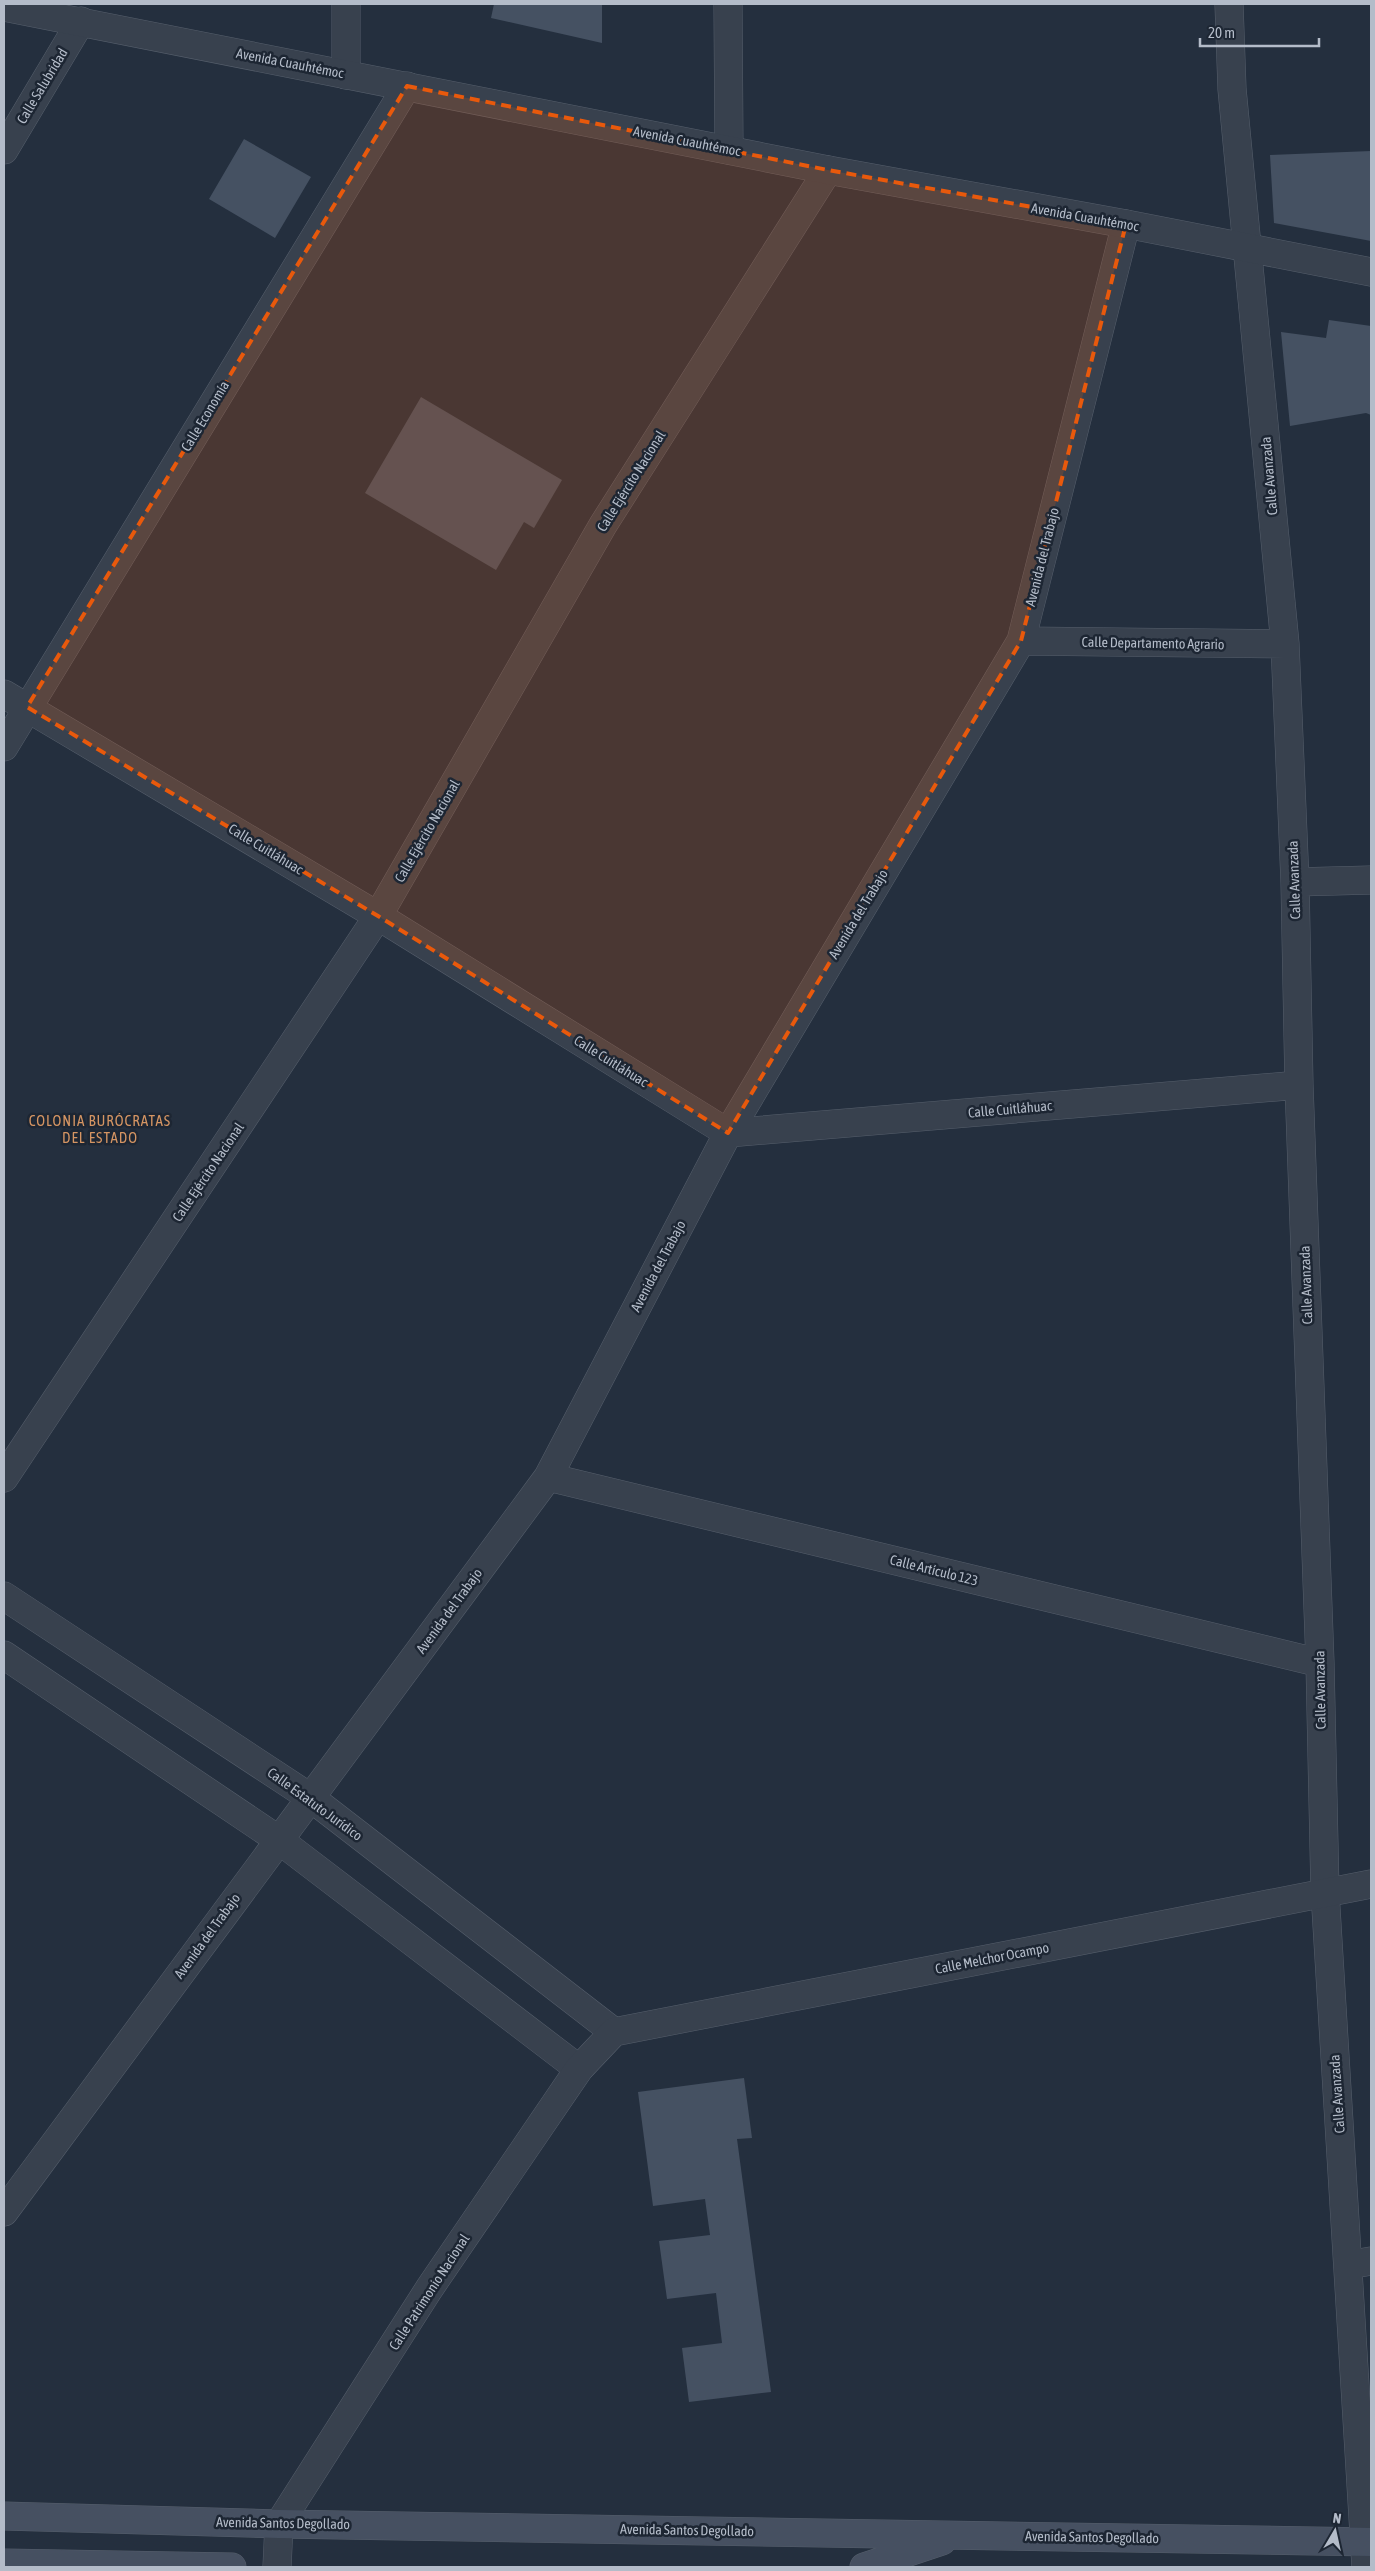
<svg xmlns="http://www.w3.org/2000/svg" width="1375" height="2571" font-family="'Asap Condensed',sans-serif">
<rect width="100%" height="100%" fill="#242f3e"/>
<!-- building -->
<path fill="#455162" d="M494,4H602V43L491,18Z
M244,139L311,177L275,238L209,199Z
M1371,151V241L1274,223L1270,155Z
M1329,320L1371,326V415L1366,413L1290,426L1281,332L1326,338Z
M421,397L562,480L534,528L524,522L496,570L365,493Z
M744,2078L752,2138L737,2139L771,2392L689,2402L682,2348L722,2343L716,2293L667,2299L659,2241L710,2235L705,2199L653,2206L638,2092Z"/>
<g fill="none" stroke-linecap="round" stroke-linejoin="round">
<!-- minor casing -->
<g stroke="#565f6c" stroke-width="29">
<path id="minor" d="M728,4L729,150
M1229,4L1232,89L1285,644L1295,882L1299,1085L1320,1663L1325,1892L1366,2567
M346,75V4
M4,150L81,21
M1021,641L1285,644
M4,694L378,916L728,1133L1299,1085
M4,747L407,86
M1295,882L1371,880
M548,1477L1320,1663
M4,1478L378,916L603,525L828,170
M4,1596L311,1798L614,2032
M4,1655L279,1840L579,2069
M4,2212L548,1477L728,1133L1021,641L1126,224
M1348,2265L1371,2261"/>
</g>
<!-- tertiary casing -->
<g stroke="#565f6c" stroke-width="29">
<path id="tertiary" d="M4,7L828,170L1126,224L1371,272
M277,2567L279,2524L429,2289L579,2069L614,2032L1371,1884"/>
</g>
<!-- secondary casing -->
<g stroke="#565f6c" stroke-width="29">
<path id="secondary" d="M4,2516L279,2524L1371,2542
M4,2563L232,2567
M864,2567L942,2541"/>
</g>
<!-- minor -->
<use href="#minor" stroke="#38414e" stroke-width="28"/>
<!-- tertiary -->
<use href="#tertiary" stroke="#38414e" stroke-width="28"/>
<!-- secondary -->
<use href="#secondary" stroke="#465061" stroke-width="28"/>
</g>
<!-- marked area -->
<path fill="#e8590c" fill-opacity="0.2" stroke="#e8590c" stroke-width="4" stroke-dasharray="10 6" stroke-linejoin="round" d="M407,86L828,170L1126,224L1021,641L728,1133L378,916L27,707Z"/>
<g text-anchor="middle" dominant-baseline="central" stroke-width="5" stroke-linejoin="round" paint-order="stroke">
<!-- street labels -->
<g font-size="14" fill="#b4bcc9" stroke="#1d2633">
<text transform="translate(290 63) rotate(11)">Avenida Cuauhtémoc</text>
<text transform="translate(42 86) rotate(-59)">Calle Salubridad</text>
<text transform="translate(687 141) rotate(11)">Avenida Cuauhtémoc</text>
<text transform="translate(1085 217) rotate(10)">Avenida Cuauhtémoc</text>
<text transform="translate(205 416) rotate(-59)">Calle Economía</text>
<text transform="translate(1269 476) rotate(-95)">Calle Avanzada</text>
<text transform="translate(631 481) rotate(-58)">Calle Ejército Nacional</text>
<text transform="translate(1042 557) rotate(-76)">Avenida del Trabajo</text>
<text transform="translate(1153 643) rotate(1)">Calle Departamento Agrario</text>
<text transform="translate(427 831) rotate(-60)">Calle Ejército Nacional</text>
<text transform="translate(266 849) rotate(31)">Calle Cuitláhuac</text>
<text transform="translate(1294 880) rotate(-92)">Calle Avanzada</text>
<text transform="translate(858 914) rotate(-59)">Avenida del Trabajo</text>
<text transform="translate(611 1061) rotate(32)">Calle Cuitláhuac</text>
<text transform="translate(1010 1109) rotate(-5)">Calle Cuitláhuac</text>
<text transform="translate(208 1172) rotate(-56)">Calle Ejército Nacional</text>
<text transform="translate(658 1266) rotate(-62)">Avenida del Trabajo</text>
<text transform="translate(1306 1285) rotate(-92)">Calle Avanzada</text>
<text transform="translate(934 1570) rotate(14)">Calle Artículo 123</text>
<text transform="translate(449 1611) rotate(-54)">Avenida del Trabajo</text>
<text transform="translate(1320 1690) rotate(-91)">Calle Avanzada</text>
<text transform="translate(315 1804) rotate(36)">Calle Estatuto Jurídico</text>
<text transform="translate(207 1936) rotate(-54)">Avenida del Trabajo</text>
<text transform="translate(992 1958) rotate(-11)">Calle Melchor Ocampo</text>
<text transform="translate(1337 2094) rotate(-94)">Calle Avanzada</text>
<text transform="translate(429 2292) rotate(-57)">Calle Patrimonio Nacional</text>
<text transform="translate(283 2523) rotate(1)">Avenida Santos Degollado</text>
<text transform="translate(687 2530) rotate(1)">Avenida Santos Degollado</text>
<text transform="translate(1092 2537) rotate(1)">Avenida Santos Degollado</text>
</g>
<!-- neighbourhood labels -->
<g font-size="15" letter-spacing="1" fill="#d59563" stroke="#1d2633">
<text x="100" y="1120">COLONIA BURÓCRATAS<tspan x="100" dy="17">DEL ESTADO</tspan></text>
</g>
</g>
<!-- border -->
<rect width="1375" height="2571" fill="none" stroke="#b4bcc9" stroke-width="10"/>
<!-- north arrow -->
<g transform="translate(1335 2531) rotate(9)" stroke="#1d2633" stroke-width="4" paint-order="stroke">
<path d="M0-4L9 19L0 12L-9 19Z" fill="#b4bcc9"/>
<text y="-8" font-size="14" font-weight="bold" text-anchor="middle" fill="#b4bcc9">N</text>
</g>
<!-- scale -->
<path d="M1200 38v8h119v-8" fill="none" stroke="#b4bcc9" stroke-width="2.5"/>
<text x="1208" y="38" font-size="15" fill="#b4bcc9" stroke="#1d2633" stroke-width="4" paint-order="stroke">20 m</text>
</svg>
